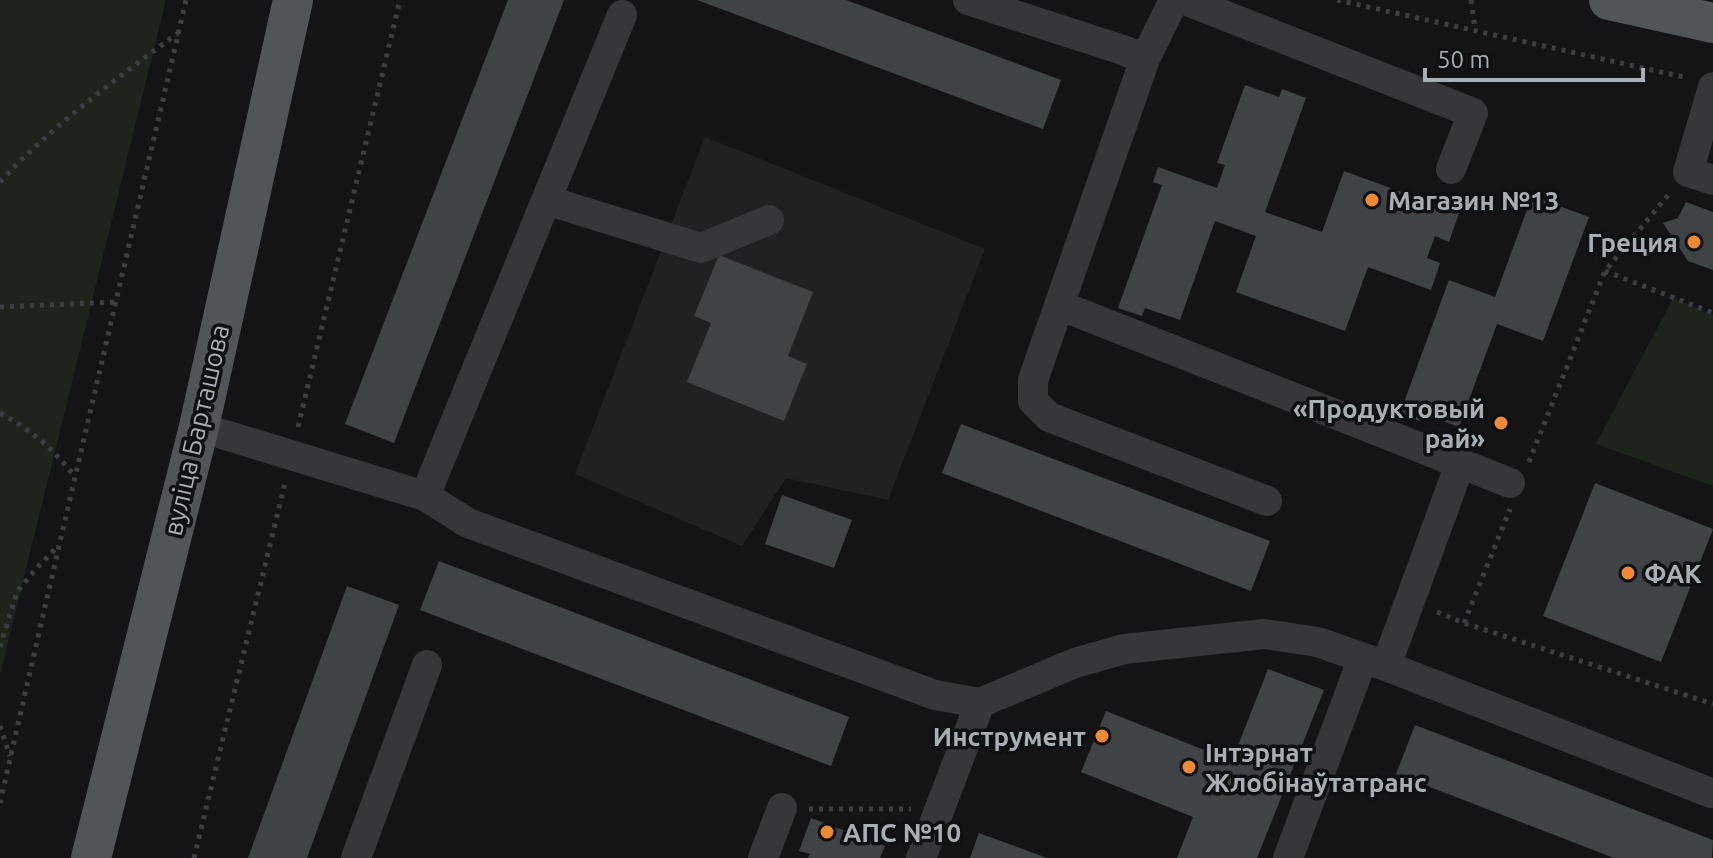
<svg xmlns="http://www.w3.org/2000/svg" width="1713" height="858" font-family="Ubuntu,sans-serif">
<rect width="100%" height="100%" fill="#141416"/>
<!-- built -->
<path fill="#202123" d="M705,137L985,249L888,500L786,478L742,546L575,474Z"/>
<!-- green -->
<path fill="#1d241c" d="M0,0H166L0,675Z
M1673,298L1713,315V486L1596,444Z"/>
<!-- building -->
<path fill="#404346" d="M508,0H564L394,443L345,424Z
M697,0H846L1061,80L1043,129Z
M1245,85L1279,97L1282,89L1306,98L1265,212L1322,232L1344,171L1459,213L1449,242L1435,236L1427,258L1440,263L1431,290L1368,267L1345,331L1236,292L1256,236L1215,221L1180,320L1145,308L1142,316L1118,308L1162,185L1153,182L1158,167L1217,188L1225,165L1217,163Z
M1532,196L1589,217L1543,341L1497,324L1459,427L1423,413L1420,421L1400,413L1449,280L1495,297Z
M1686,202L1713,212V270L1688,261L1663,223L1678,218Z
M719,255L813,292L788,356L807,364L784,421L687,382L711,323L694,316Z
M961,424L1270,541L1251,591L942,473Z
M1595,483L1713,529L1661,662L1543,616Z
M782,495L852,520L834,568L765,544Z
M439,561L849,717L831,766L420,610Z
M347,586L399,605L307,858H248Z
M1268,669L1324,690L1257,858H1177L1193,817L1081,772L1106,711L1232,761Z
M1415,725L1713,840L1712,858H1614L1396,774Z
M811,818L885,846L880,858H808L810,854L799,851Z
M979,833L1047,858H970Z"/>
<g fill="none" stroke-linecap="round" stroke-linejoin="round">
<!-- path -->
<path stroke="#3b3e42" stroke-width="5" stroke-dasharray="4 6" stroke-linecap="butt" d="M1337,0L1688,78
M1471,0L1475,29
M0,182C53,125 116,79 178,33
M1605,271L1713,313
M0,307L117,302
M0,413C30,429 54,449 74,476
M298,427L400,0
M1529,462L1605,271L1669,194
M1437,612L1464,623L1713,704
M1464,623L1510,509
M0,647L17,592L34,571L57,547
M0,726L10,756
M0,803C61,535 124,268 186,0
M809,809H911
M194,858L285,483"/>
<!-- minor -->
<path stroke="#35373b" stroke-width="30" d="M968,0L1123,50L1145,59
M1174,0L1145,59L1033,380V401L1049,417L1267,501
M1185,0L1473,113L1451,169
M1713,87L1688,172L1713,180
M546,200L701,248L769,220
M1059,305L1510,483
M199,427L425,496L468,523L935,695L980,703L1075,663L1124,649L1264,634L1318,642L1386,666L1711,793
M425,496L622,15
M1386,666L1460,464
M356,858L427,665
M763,858L782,808
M921,858L980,703
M1288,858L1363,658"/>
<!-- major -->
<path stroke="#51555a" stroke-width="40" d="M1609,0L1713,23
M91,858L199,427L293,0"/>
</g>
<!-- markers -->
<g fill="#ef8a33" stroke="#0f1011" stroke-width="3">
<circle cx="1372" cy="200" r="8"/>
<circle cx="1694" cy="242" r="8"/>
<circle cx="1501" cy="423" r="8"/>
<circle cx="1628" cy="573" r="8"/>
<circle cx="1102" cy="736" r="8"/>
<circle cx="1189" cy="767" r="8"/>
<circle cx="827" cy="832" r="8"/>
</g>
<g text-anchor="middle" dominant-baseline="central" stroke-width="7" stroke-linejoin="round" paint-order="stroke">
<!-- poi labels -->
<g font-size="26" font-weight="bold" fill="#a6aeb6" stroke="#0f1011" text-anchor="start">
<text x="1388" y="200">Магазин №13</text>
<text x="1678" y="242" text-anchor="end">Греция</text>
<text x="1485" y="408" text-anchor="end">«Продуктовый<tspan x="1485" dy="30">рай»</tspan></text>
<text x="1644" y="573">ФАК</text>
<text x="1086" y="736" text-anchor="end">Инструмент</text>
<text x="1205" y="752">Інтэрнат<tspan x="1205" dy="30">Жлобінаўтатранс</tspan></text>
<text x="843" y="832">АПС №10</text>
</g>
<!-- street labels -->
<g font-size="26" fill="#a6aeb6" stroke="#0f1011">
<text transform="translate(196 430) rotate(-77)">вуліца Барташова</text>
</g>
</g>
<!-- scale -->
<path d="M1425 68v12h218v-12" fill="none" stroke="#a6aeb6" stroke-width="4"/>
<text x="1437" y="68" font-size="24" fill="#a6aeb6" stroke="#0f1011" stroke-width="6" paint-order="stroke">50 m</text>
</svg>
